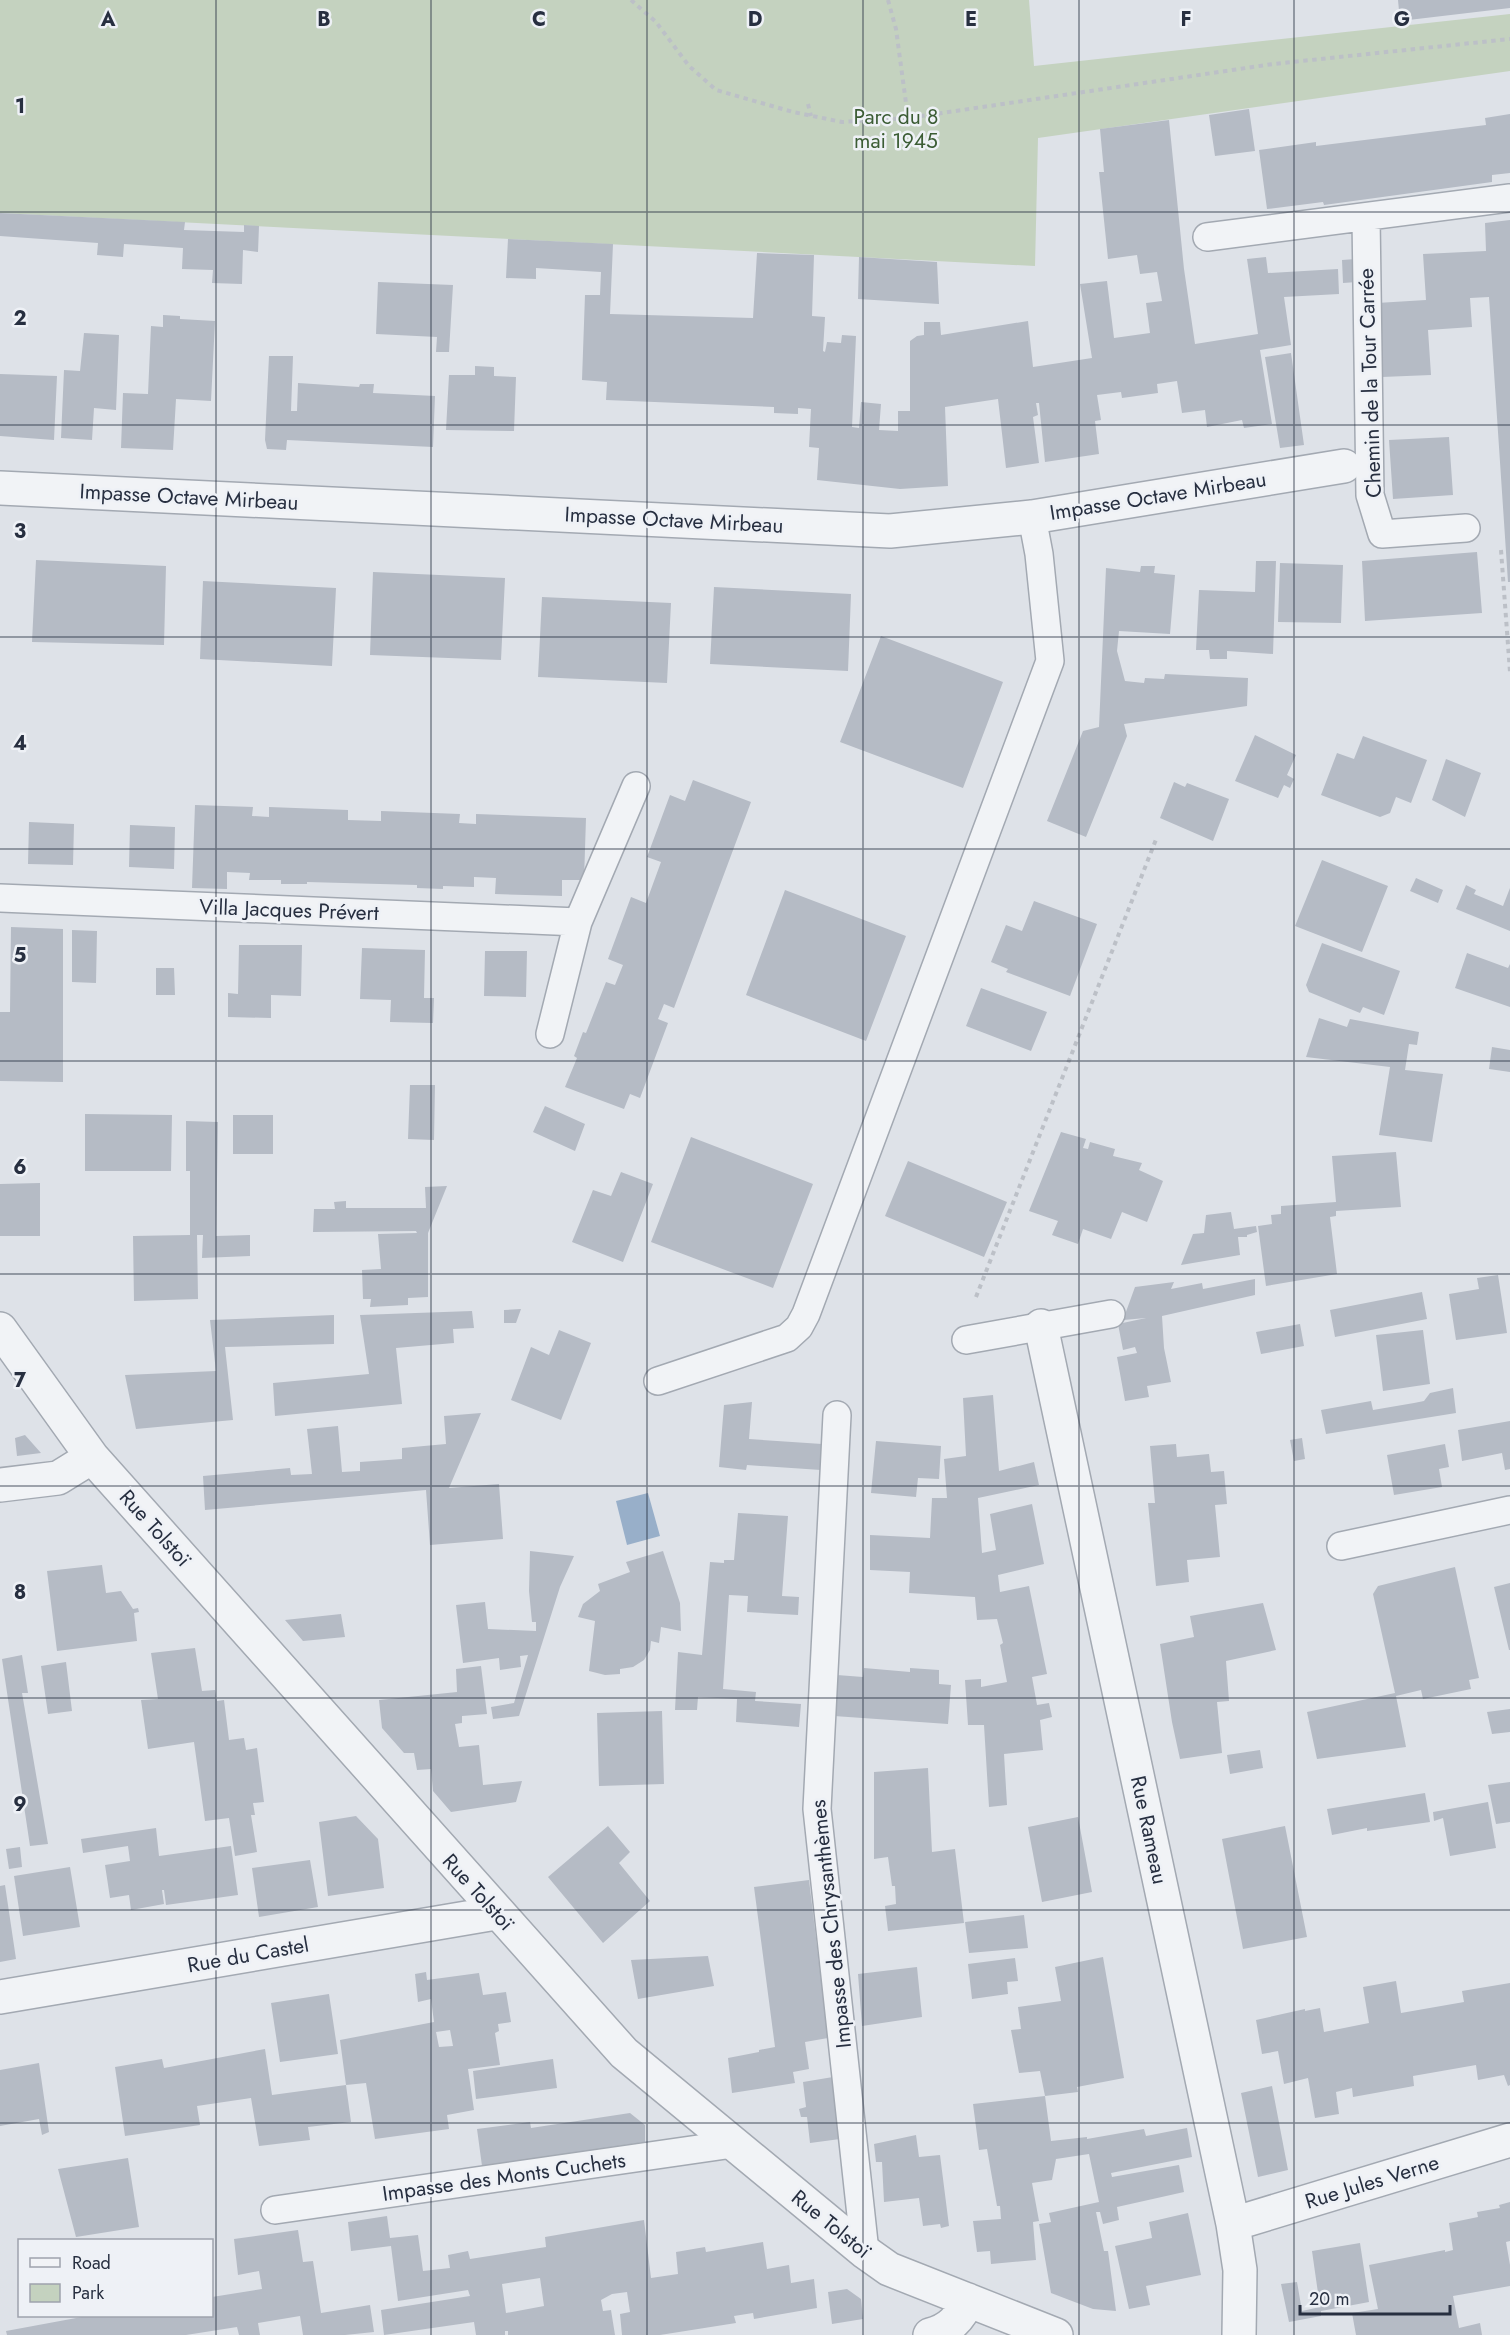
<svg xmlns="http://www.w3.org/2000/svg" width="1510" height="2335" font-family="Jost,sans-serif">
<rect width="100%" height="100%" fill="#dee2e8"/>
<!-- green -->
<path fill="#c4d2bf" d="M0,0H1029L1034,66L1510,14V71L1038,138L1035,266L0,213Z"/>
<!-- water -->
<path fill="#98afc9" d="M648,1493L660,1536L627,1545L616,1501Z"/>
<!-- building -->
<path fill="#b5bbc5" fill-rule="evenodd" d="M1398,0H1510V8L1400,21Z
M1249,109L1255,151L1215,156L1209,115Z
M1510,114V173L1492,175V182L1324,205L1323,202L1267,209L1259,150L1316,142V146L1486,125L1485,118Z
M1169,120L1184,269L1195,344L1258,334L1247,259L1266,257L1268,273L1338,269L1339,294L1284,297L1291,345L1260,350L1272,424L1244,428L1242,420L1207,427L1205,410L1182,413L1177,381L1157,384L1158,393L1122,398L1121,392L1097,395L1101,420L1095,421L1099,454L1045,462L1039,403H1036L1038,415L1033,417L1039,463L1006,468L998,399L945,407L948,486L900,489L817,480L819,448L809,447L811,409L798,408V414L774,413V407L606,400L607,382L582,380L585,295H600L601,272L536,268V279L506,278L508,239L613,244L610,314L753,318L757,253L814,255L812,316L825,317L823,351L825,352L827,342L841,343L842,335L856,336L852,427L859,428L861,402L881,404L879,430L898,431V411H910V341L917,336L924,335V322H940L941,335L1028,321L1033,367L1092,358L1080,284L1107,281L1114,338L1150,333L1146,303L1162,301L1157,272L1140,274L1137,255L1108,259L1099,172H1104L1100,129Z
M0,213L185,222L184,230L244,232V225L259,226L258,252L243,250L242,284L212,283L213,270L182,269L183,248L124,244L123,257L97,255L98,243L0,236Z
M1510,220V582H1508L1489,297L1470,298L1472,327L1428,330L1431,375L1382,377L1377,303L1426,300L1423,254L1486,251L1485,223Z
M859,257L937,262L939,304L858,299Z
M1356,259L1357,282L1343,283L1342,260Z
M378,282L453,285L449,352H436L437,337L376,334Z
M163,315L180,316V319L215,321L211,401L176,399L173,450L121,448L123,393L148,394L151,326L163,327Z
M84,333L119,335L116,410L94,408L92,440L61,438L64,370L80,371Z
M1291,353L1304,445L1280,448L1265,357Z
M269,356H293L291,411H297L298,383L359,387L360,384H374L373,393L435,396L433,447L287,440L286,450L267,449L265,440Z
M475,366L494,367V376L516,377L514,431L446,430L449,375H475Z
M0,374L57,376L54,440L0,436Z
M1449,437L1453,495L1393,499L1389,440Z
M1477,552L1482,613L1365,621L1362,561Z
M36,560L166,566L164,645L32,642Z
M1256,561H1276L1273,654L1227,651V659H1210L1209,650H1196L1199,590L1255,592Z
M1280,563L1343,565L1341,623L1278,622Z
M1141,566H1155L1154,573L1175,575L1170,634L1119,631L1117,651L1125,681L1144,683L1145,678L1164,679L1165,674L1248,678L1247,706L1124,724L1127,736L1086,837L1047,821L1083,731L1099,727L1106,568L1140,572Z
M373,572L505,578L501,660L370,655Z
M203,581L336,588L332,666L200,659Z
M714,587L851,594L848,671L710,664Z
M542,597L671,603L667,683L538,677Z
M881,636L1003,682L963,788L840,742Z
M1255,735L1296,755L1287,775L1294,779L1290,788L1284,785L1278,798L1235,781Z
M1363,736L1427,760L1411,803L1396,797L1390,813L1380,817L1321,795L1337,753L1354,759Z
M1446,759L1481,773L1465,817L1432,800Z
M693,780L751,802L674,1008L664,1004L658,1019L668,1023L640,1098L630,1094L624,1109L565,1087L577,1058L574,1056L583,1032L586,1033L606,982L615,985L623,965L608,959L631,897L646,903L661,862L647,857L670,795L685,801Z
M1174,782L1185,787L1187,783L1229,799L1213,841L1160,818Z
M195,805L253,807L252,816L269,817V807L348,810V820L381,821V811L460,814L459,823L476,824V814L586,818L584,880H562V896L495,894L496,878L474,877V887L443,886V889L417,888V885L307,882V884H281V880H249L250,873L227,872V889L192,888Z
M29,822L74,824L73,865L28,864Z
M130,825L175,827L174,869L129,867Z
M1322,860L1388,886L1362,952L1295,926Z
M1416,878L1443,890L1438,903L1410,891Z
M1466,885L1476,890L1474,894L1503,906L1510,888V931L1456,909Z
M785,890L906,936L866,1041L746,995Z
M1034,901L1097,924L1070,996L1006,972L1008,969L991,962L1006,925L1022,931Z
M11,927L63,929V1082L0,1081V1012H10Z
M72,930L97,931L96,983L72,982Z
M1322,943L1400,971L1384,1015L1363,1007L1360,1013L1309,992L1306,985Z
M239,945H302L301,996L271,995V1018L228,1017V993L238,994Z
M362,948L425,950L424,998H434L433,1023L390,1022L391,1000L360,999Z
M485,951H527L526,997L484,996Z
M1467,953L1508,968L1510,964V1007L1455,988Z
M156,968H174L175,995H156Z
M981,988L1047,1012L1031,1051L966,1026Z
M1319,1018L1347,1027L1350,1019L1419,1032L1417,1045L1409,1044L1405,1070L1443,1074L1432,1142L1379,1135L1390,1067L1306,1057Z
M1492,1047L1510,1050V1072L1489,1069Z
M410,1085H435L434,1140L408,1139Z
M545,1106L585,1124L575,1151L533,1132Z
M85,1114L172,1115L171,1171H85Z
M233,1115H273V1154H233Z
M186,1121L218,1122L216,1236L250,1235V1256L202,1258L203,1235H197L198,1299L134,1301L133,1236L190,1235V1171H186Z
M1061,1132L1086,1139L1083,1148L1088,1149L1090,1142L1115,1149L1113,1156L1142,1163L1139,1170L1163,1181L1147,1222L1122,1212L1111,1239L1083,1229L1078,1244L1052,1235L1058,1221L1029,1211Z
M691,1137L813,1184L773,1288L651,1242Z
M1396,1152L1401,1207L1336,1211V1216L1330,1217L1337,1274L1266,1286L1258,1226L1272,1224L1271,1215L1281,1214V1206L1336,1202L1332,1156Z
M908,1161L1007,1202L984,1257L885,1216Z
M621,1172L653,1184L623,1262L572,1242L593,1190L611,1196Z
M40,1183V1236H0V1184Z
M447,1186L428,1233V1297L408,1298V1305L370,1307L371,1299H363L362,1270L381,1269L378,1234L417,1233L416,1231L313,1232L314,1209H335L334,1202L346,1201V1208H426L425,1187Z
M1231,1212L1234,1229L1256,1226L1257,1232L1247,1235V1237H1238L1240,1255L1181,1265L1193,1234L1204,1233L1206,1215Z
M1498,1275L1507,1333L1456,1340L1449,1294L1479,1289L1477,1278Z
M1255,1279V1295L1162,1316L1164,1348L1171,1382L1147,1386L1149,1397L1125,1401L1117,1357L1137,1353L1135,1347L1123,1350L1118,1324L1146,1318L1123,1320L1135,1287L1174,1282L1171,1289L1202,1283L1203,1289Z
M1422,1292L1427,1319L1335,1337L1330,1310Z
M521,1309L516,1323H504V1310Z
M472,1311L474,1328L453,1329L454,1343L396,1348L402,1404L275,1416L273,1383L369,1374L360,1315Z
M334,1315V1344L225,1347L233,1420L136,1429L125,1375L216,1371L210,1320Z
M1300,1324L1304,1346L1261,1354L1256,1332Z
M559,1330L591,1343L561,1420L511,1400L531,1347L549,1355Z
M1423,1330L1430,1384L1383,1391L1376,1335Z
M1453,1388L1456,1413L1326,1434L1321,1410L1371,1401L1373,1410L1414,1403L1424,1401L1430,1393Z
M993,1395L999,1471L1034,1462L1039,1485L978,1498L982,1553L996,1550L990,1514L1032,1504L1044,1564L998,1575L1000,1592L1029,1586L1047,1674L1032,1677L1037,1705L1049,1703L1052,1717L1040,1720L1043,1750L1004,1754L1007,1805L989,1807L984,1725H968L965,1680L981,1679V1687L1007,1682L1000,1645L1003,1643L997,1619L977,1620L975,1597L909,1593L910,1572L870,1570V1535L930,1538L932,1498H947L944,1459L966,1456L963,1398Z
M752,1402L749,1439L822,1444L821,1470L747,1465L746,1470L719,1467L724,1405Z
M481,1413L449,1488L499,1484L503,1539L430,1545L426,1490L205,1510L203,1476L290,1468L291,1475L312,1474L307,1429L338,1426L342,1472L360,1471V1462L402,1459V1448L446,1444L444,1416Z
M1510,1421V1469L1505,1470L1502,1453L1462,1461L1458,1430Z
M25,1435L41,1453L17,1456L15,1438Z
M1302,1438L1305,1459L1294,1461L1290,1440Z
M876,1441L941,1446L939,1479L918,1478L916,1497L871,1493Z
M1176,1444L1177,1457L1209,1454L1211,1472L1224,1471L1227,1504L1215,1505L1220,1557L1187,1560L1189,1582L1156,1586L1148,1503H1155L1150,1446Z
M1445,1444L1449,1467L1439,1469L1442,1487L1394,1495L1387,1455Z
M738,1513L788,1516L782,1596L799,1597L798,1615L747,1612L748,1596L729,1595L723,1689L756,1692L755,1701L801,1704L799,1727L736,1722L737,1699L698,1697L697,1710H675L678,1652L702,1655L710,1562L724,1563V1560H734Z
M530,1551L574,1556L560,1587L519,1716L493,1719L491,1707L514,1703L528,1655L520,1656L521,1667L500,1670L499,1658L463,1663L456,1605L485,1602L488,1629L536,1631V1622H532L529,1591Z
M663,1551L680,1603L681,1631L661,1627L659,1643L651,1641L650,1650L644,1660L633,1667L620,1669V1674L605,1675L589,1671L595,1621L578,1617L583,1604L600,1591L598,1584L630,1572L626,1562Z
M102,1565L106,1593L121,1591L133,1609L138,1608L139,1612L134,1613L137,1641L57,1651L47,1571Z
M1455,1567L1479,1678L1469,1680L1471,1689L1423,1699L1421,1690L1396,1696L1406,1747L1317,1759L1307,1712L1395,1693L1373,1594L1378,1586Z
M1510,1583V1650H1509L1494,1587Z
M1263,1603L1276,1650L1226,1661L1229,1701L1217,1702L1222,1753L1180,1759L1172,1722L1160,1644L1194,1637L1190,1616Z
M341,1614L345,1637L303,1641L285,1620Z
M195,1648L202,1691L215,1690L217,1701L224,1700L229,1740L244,1738L246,1750L257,1748L264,1802L253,1803L255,1815H251L257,1852L235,1856L229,1818L205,1821L194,1742L148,1749L141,1700L158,1699L151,1653Z
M22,1655L28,1693H22L48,1844L30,1846L2,1659Z
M66,1662L72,1711L48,1714L41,1666Z
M481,1666L487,1714L462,1716V1723L455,1724L459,1747L479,1745L483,1785L522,1781L516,1802L451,1812L433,1791L431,1769L417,1770L414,1753H404L382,1728L379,1700L457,1692L456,1669Z
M864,1668L910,1672V1668L939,1670V1684L951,1685L948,1724L834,1716L837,1675L863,1677Z
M1510,1709V1732L1492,1734L1487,1712Z
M662,1711L664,1784L599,1786L597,1713Z
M1260,1750L1263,1768L1230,1774L1227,1755Z
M928,1768L932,1852L955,1849L964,1923L888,1931L885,1906L896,1904L895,1886H892L888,1857L874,1859V1772Z
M1510,1782V1822L1496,1824L1488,1785Z
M1425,1793L1430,1822L1367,1831V1828L1332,1835L1327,1809Z
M1488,1802L1496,1848L1450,1856L1443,1818L1434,1821L1433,1812Z
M356,1816L378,1839L384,1888L328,1896L319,1822Z
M1078,1817L1092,1892L1042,1902L1028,1827Z
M608,1826L630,1852L619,1863L650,1901L603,1943L548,1877Z
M1285,1826L1307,1937L1243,1949L1222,1839Z
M156,1828L159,1856L231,1846L238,1895L166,1905L164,1890H162L164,1904L131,1910L129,1895L110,1898L105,1865L130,1861L128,1846L83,1853L81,1839Z
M20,1847L22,1867L9,1869L6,1849Z
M310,1860L318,1907L259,1917L252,1868Z
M70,1867L80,1927L23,1936L14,1876Z
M809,1880L828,2038L805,2042L809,2069L793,2072L795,2083L732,2093L728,2058L759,2052V2050L775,2047L754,1887Z
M5,1885L16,1959L0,1962V1886Z
M1024,1915L1028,1948L969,1953L965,1922Z
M708,1956L714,1986L638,1999L631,1960Z
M1103,1957L1124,2078L1077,2087L1078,2092L1045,2096L1040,2071L1019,2073L1011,2030L1021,2029L1018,2007L1061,2001L1055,1967Z
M1015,1958L1018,1981L1007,1982L1008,1994L972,1999L968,1964Z
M917,1967L922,2017L862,2026L858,1974Z
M426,1972L427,1980L479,1973L483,1995L506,1992L511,2022L498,2024L499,2031L495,2033L500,2065L468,2069L474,2110L447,2115L449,2129L375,2139L366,2083L346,2085L340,2040L434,2022L431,1999L418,2002L415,1974ZM450,2030L453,2046L439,2047L436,2032Z
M1396,1981L1401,2013L1464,2002L1462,1991L1510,1983V2085L1508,2086L1504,2075L1478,2080L1476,2065L1413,2076L1414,2086L1353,2097L1352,2088L1336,2092L1339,2114L1315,2118L1308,2078L1284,2084L1278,2051L1262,2054L1256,2020L1305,2009V2011L1320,2008L1324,2032L1369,2023L1363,1987Z
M329,1994L338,2054L280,2062L271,2003Z
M265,2049L272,2095L346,2085L351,2122L308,2127L310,2140L259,2146L251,2098L197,2106L200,2125L125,2136L115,2067L162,2059L164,2068Z
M553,2059L557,2088L476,2099L473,2071Z
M39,2063L49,2132L42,2135L39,2119L0,2126V2070Z
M833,2077L840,2139L810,2143L807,2117H801L799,2109L806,2107L803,2082Z
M1272,2086L1288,2170L1258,2177L1241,2093Z
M1045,2096L1051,2141L1087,2137V2139L1144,2129L1146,2136L1187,2128L1192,2157L1111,2173L1112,2177L1179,2165L1184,2192L1117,2207L1119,2220L1103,2224L1100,2212H1096L1104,2251H1108L1116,2311L1093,2309L1051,2293L1039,2224L1051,2222L1049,2213L1099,2202L1089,2154L1056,2159L1052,2180L1032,2183L1039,2221L1033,2222L1036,2260L991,2264L990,2251L977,2252L973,2221L1001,2219L1000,2206H997L987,2149L979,2150L973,2104Z
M630,2113L645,2125V2142L482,2166L477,2129L530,2122L531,2128Z
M916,2135L919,2157L940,2155L949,2226L941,2228L940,2224L923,2226L919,2198L884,2202L882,2162H876L874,2144Z
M128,2158L139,2227L76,2237L58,2169Z
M1510,2202V2241L1506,2242L1510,2265V2286L1453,2296L1459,2328L1480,2323L1482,2335H1356L1352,2313L1378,2309L1369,2265L1445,2250V2252L1453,2250L1449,2223L1478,2217L1477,2212L1500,2208L1499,2205Z
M1188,2213L1201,2275L1146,2286L1150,2305L1129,2309L1115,2246L1152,2238L1149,2222Z
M387,2216L390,2238L418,2235L423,2271L450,2268L448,2255L468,2251L470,2259L546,2247L545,2237L644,2220L651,2278L678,2274L676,2252L705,2247L706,2252L763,2242L767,2269L789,2265L791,2283L814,2279L817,2308L754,2319L753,2313L734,2316L736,2323L660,2335H622L620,2314L630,2312L627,2292L612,2294L601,2300L603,2311L611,2310L615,2335H508V2331H505V2335H476L474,2322L384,2335L381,2310L470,2296L468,2290L398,2301L391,2246L351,2251L348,2222ZM540,2278L544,2306L506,2313L502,2284Z
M298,2230L303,2262L313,2261L321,2313L370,2305L374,2332L345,2335H303L300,2316L258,2323L260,2335H239L237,2327L186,2335H7L6,2331L87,2316H212V2297L262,2289L259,2271L238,2275L234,2239Z
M1360,2243L1369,2302L1321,2311V2316L1289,2322L1281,2284L1297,2282L1302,2311L1320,2307L1312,2251Z
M847,2289L861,2299L863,2319L832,2324L828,2292Z"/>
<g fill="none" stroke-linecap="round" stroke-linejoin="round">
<!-- lane casing -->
<g stroke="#a3a9b2" stroke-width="30">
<path id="lane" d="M1366,217L1370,495L1382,534L1466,528
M1207,237L1510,198
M0,898L578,922
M550,1034L578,922L636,786
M966,1340L1111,1314
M658,1381L787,1338L799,1327L806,1314L1050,661L1039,554L1032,517
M837,1415L817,1809L865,2252
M1341,1546L1510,1510
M275,2210L733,2144"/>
</g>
<!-- street casing -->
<g stroke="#a3a9b2" stroke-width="36">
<path id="street" d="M0,488L890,531L1032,517L1344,466
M1041,1326L1233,2224L1240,2270L1239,2335
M0,1329L92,1457L624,2053L865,2252L889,2269L1056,2335
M0,1485L58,1478L92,1457
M0,1997L496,1913
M1233,2224L1510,2140
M930,2335C949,2330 960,2319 968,2300"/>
</g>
<!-- path -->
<path stroke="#bcc0c7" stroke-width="4" stroke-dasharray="4.5 4.5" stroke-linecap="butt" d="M631,0L656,22L689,66L716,90L793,112L842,122L908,118L1273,64L1510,39
M888,0L896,29L908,118
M808,104L811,116
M1501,550L1510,672
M976,1297L1157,837"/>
<!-- lane -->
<use href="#lane" stroke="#f1f3f6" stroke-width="27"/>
<!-- street -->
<use href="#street" stroke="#f1f3f6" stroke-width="33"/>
</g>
<!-- grid -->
<path fill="none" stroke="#272f40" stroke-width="1.5" stroke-opacity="0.55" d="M216,0V2335M431,0V2335M647,0V2335M863,0V2335M1079,0V2335M1294,0V2335M0,212H1510M0,425H1510M0,637H1510M0,849H1510M0,1061H1510M0,1274H1510M0,1486H1510M0,1698H1510M0,1910H1510M0,2123H1510"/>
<g text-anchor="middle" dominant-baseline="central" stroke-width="5" stroke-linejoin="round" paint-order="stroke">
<!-- park labels -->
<g font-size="21" fill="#3b5c34" stroke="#eef1f6">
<text x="896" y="117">Parc du 8<tspan x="896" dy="24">mai 1945</tspan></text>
</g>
<!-- street labels -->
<g font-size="21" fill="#272f40" stroke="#eef1f6">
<text transform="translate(1370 383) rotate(-92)">Chemin de la Tour Carrée</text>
<text transform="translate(1158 496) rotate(-9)">Impasse Octave Mirbeau</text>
<text transform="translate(189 497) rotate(3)">Impasse Octave Mirbeau</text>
<text transform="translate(674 520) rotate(3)">Impasse Octave Mirbeau</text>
<text transform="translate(289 910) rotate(2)">Villa Jacques Prévert</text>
<text transform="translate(155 1528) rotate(48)">Rue Tolstoï</text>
<text transform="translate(1149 1830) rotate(78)">Rue Rameau</text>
<text transform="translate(478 1892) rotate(48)">Rue Tolstoï</text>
<text transform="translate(831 1924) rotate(-96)">Impasse des Chrysanthèmes</text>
<text transform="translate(248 1955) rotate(-10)">Rue du Castel</text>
<text transform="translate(504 2177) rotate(-8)">Impasse des Monts Cuchets</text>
<text transform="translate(1372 2182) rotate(-17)">Rue Jules Verne</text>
<text transform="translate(831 2224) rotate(39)">Rue Tolstoï</text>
</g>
</g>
<g font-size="20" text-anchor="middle" font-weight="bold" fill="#272f40" stroke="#eef1f6" stroke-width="5" stroke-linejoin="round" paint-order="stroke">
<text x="108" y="26">A</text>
<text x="324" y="26">B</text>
<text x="539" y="26">C</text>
<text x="755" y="26">D</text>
<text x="971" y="26">E</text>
<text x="1186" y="26">F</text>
<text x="1402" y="26">G</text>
<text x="20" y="113">1</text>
<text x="20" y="325">2</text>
<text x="20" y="538">3</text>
<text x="20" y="750">4</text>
<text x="20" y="962">5</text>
<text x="20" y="1174">6</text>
<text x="20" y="1387">7</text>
<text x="20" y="1599">8</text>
<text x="20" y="1811">9</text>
</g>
<!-- legend -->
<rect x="18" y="2239" width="195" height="78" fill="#eef1f6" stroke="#9ea3ad" stroke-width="1.5"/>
<rect x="30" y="2258" width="30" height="9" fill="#f1f3f6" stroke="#9ea3ad" stroke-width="1.5"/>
<text x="72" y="2269" font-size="18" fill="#272f40">Road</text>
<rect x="30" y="2284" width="30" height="18" fill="#c4d2bf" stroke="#9ea3ad" stroke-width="1.5"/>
<text x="72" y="2299" font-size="18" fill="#272f40">Park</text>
<!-- scale -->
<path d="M1300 2305v9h150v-9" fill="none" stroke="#272f40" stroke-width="3"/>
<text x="1309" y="2305" font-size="18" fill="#272f40" stroke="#eef1f6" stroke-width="4.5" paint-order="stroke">20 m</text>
</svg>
